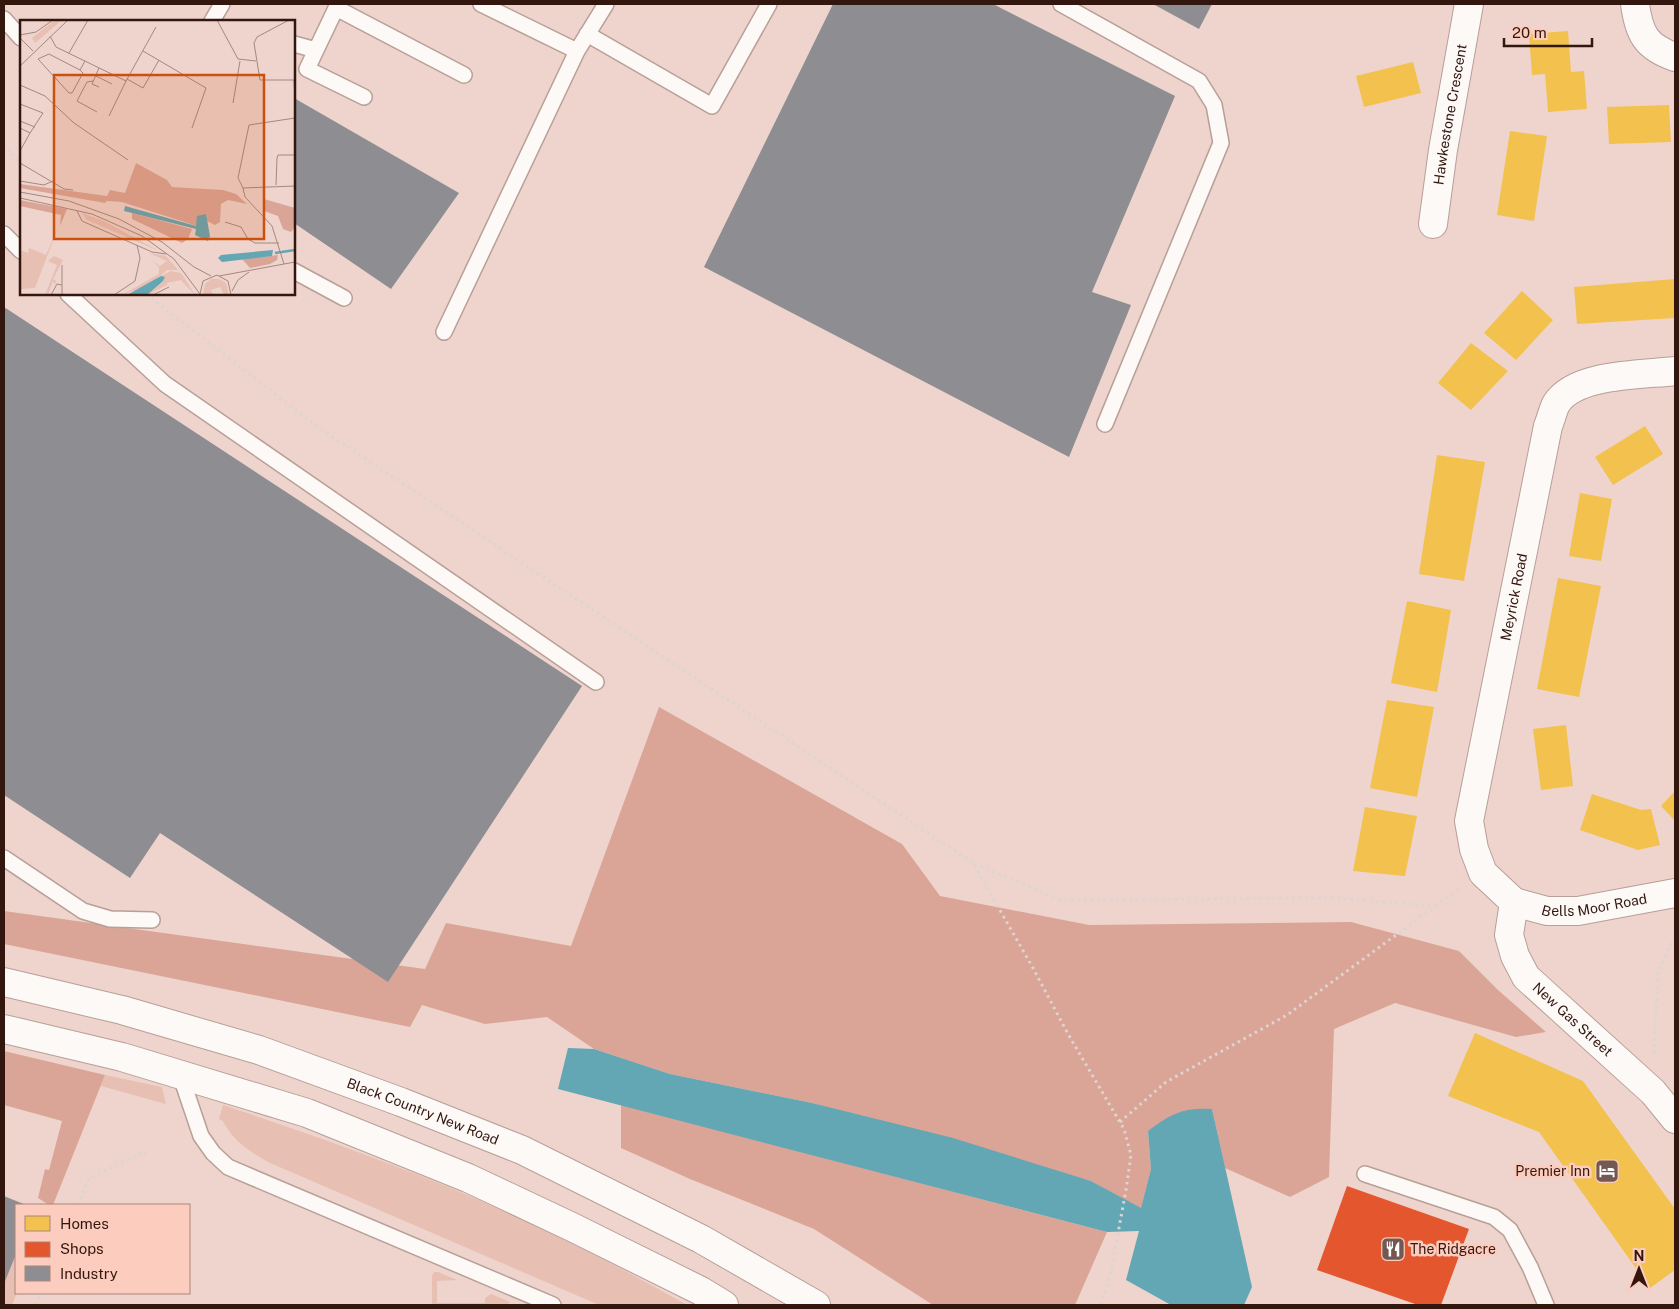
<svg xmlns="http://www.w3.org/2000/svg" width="1679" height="1309" font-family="'Public Sans',sans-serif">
<rect width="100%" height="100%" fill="#eed4cc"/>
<!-- green -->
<path fill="#e7bfb3" d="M105,1075L162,1087L166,1104L101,1086Z
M223,1105C343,1145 464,1188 577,1246C614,1264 651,1285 687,1305H599L268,1162C249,1151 233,1141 223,1121L219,1119Z
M16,1254L17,1293L12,1305H4V1284Z
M434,1272H438L457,1280L437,1281V1303H485V1298L491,1294L510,1302L508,1305H432V1276Z"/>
<!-- forest -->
<path fill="#daa596" d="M659,707L902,844L940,896L1089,925L1351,922L1459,951L1498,990L1546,1032L1516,1037L1395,1003L1334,1029L1329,1177L1290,1197L1225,1168L1212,1109L1148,1131L1151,1169L1141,1209L1091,1181L812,1103L670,1074L594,1049L547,1017L485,1024L422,1005L410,1027L4,944V911L425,969L446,923L571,946Z
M4,1051L105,1075L53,1205H49L38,1198L45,1169L49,1170L62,1121L4,1105Z
M621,1105L1107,1232L1075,1305H933L814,1229L690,1179L621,1148Z"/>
<!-- water -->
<path fill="#63a6b4" d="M568,1048L594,1049L670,1074L812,1103L953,1138L1091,1181L1141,1208L1151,1169L1148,1131C1170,1114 1184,1107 1212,1109L1252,1287L1244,1305H1171L1126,1280L1139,1231L1107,1232L558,1089Z"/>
<!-- homes -->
<path fill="#f2c14e" d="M1568,31L1571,72L1584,71L1587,109L1548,112L1545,74L1532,75L1529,34Z
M1413,62L1421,93L1364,107L1356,76Z
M1669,105L1671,142L1609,144L1607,107Z
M1510,131L1547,136L1534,221L1497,215Z
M1675,279V318L1577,324L1574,287Z
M1522,291L1553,320L1516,360L1484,333Z
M1471,343L1508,371L1471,410L1438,383Z
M1645,426L1663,454L1613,485L1595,457Z
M1437,455L1485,462L1464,581L1419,574Z
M1580,493L1612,499L1601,561L1569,556Z
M1558,578L1601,586L1579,697L1537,689Z
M1407,601L1451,610L1437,692L1391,683Z
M1387,700L1434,707L1417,797L1370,788Z
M1566,725L1573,786L1541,790L1533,729Z
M1675,791V821L1661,806Z
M1592,794L1641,810L1651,809L1660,845L1638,850L1580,830Z
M1365,807L1417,816L1405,876L1353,871Z
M1475,1033L1583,1081L1675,1209V1270L1650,1288L1539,1132L1448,1096Z"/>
<!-- shops -->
<path fill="#e4572e" d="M1347,1186L1469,1229L1441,1305H1418L1317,1270Z"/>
<!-- industry -->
<path fill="#8d8d92" d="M833,4H993L1175,96L1092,292L1131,305L1069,457L704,267Z
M1153,4H1212L1199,29Z
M294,98L459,193L391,289L294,223Z
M4,307L582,686L388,982L160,833L130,878L4,795Z
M4,1196L26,1205H16V1254L4,1284Z"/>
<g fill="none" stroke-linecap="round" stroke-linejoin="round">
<!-- lane casing -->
<g stroke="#b89f97" stroke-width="18">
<path id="lane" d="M338,4L307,69L364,97
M481,4L577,51L606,4
M1061,4L1199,81L1214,105L1221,143L1105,424
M336,8L464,75
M4,19L21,38
M212,21L222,4
M587,34L712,106L769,4
M294,44L316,50
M4,234L21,251
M294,271L344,298
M68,294L165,384L596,682
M444,332L577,51
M4,858L83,911L110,919L152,920
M180,1074L201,1136L213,1153L228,1167L553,1305
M1365,1174L1494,1217L1510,1230L1530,1267L1546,1305"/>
</g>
<!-- street casing -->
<g stroke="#b89f97" stroke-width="30">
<g id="street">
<path d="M1635,4C1639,34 1646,47 1675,57"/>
<path id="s1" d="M1433,224L1443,150L1469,4"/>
<path id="s2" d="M1514,902L1483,873L1474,849L1469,821L1548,426C1551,419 1553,410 1556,404C1575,373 1643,375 1675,371"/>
<path id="s3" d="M1514,902L1509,935L1515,956L1526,977L1653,1092L1675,1119"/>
<path id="s4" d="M1514,902L1547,911H1578L1675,893"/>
</g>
</g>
<!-- highway casing -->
<g stroke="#b89f97" stroke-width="30">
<g id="highway">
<path id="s5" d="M4,982L122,1010L259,1050L401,1102L522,1150L701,1239L816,1305"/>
<path d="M4,1029L122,1057L307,1113L468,1178L572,1227L701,1291L724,1305"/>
</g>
</g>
<!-- path -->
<path stroke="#ddd5d2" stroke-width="3" stroke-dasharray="2.5 4" stroke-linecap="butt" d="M4,144L21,164
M146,294L312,423L973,863
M1654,1053L1658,973L1675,935
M1120,1122L1166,1082L1287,1015L1460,888
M78,1205L89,1178L144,1152L147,1158
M36,1305L41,1293
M1101,1305L1111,1271L1126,1190L1131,1155L1124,1129L1068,1034L1033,968L973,863L1060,900L1334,898L1433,906"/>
<!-- lane -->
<use href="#lane" stroke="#fcf9f7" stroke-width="15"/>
<!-- street -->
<use href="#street" stroke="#fcf9f7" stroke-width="28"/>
<!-- highway -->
<use href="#highway" stroke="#fcf9f7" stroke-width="28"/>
</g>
<!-- icons -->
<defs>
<g id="hotel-square" transform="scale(1.25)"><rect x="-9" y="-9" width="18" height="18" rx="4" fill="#745951" stroke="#fcccbe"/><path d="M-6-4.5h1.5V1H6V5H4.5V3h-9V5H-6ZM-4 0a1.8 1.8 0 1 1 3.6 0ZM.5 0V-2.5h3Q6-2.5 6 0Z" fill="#fff"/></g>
<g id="restaurant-square" transform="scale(1.25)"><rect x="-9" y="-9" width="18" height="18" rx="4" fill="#745951" stroke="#fcccbe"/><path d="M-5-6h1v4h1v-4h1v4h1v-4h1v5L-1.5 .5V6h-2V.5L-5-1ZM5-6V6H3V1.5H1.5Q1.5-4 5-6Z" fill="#fff"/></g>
</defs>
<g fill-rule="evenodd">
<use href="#hotel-square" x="1607" y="1171"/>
<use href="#restaurant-square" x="1393" y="1249"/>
</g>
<g text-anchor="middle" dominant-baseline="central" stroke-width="5" stroke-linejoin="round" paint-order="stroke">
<!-- street labels -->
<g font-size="14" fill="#33170f" stroke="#fcccbe">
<text stroke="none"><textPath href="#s1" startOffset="111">Hawkestone Crescent</textPath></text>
<text stroke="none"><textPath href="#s2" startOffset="325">Meyrick Road</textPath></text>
<text stroke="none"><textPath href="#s4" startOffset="82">Bells Moor Road</textPath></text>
<text stroke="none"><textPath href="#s3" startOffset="142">New Gas Street</textPath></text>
<text stroke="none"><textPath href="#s5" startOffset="439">Black Country New Road</textPath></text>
</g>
<!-- poi labels -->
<g font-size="14" fill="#33170f" stroke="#fcccbe" text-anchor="end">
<text x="1590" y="1171">Premier Inn</text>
<text x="1410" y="1249" text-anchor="start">The Ridgacre</text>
</g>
</g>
<!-- overview -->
<g transform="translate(20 20)">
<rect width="275" height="275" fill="#eed4cc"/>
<path d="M35,0H42L15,23L12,18ZM62,193L84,201L139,231L67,200ZM39,205L15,268L0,269V230L8,233L9,228L26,235ZM129,233L146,236L158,250H147L129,265L102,275L139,254V247L132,241L140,246L147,241ZM34,236L43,240L33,259L36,261L35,265L33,261L28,275H25L37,245L28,241ZM151,251L161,253L175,275L161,260L147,263V265L127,275L143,261L145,258L141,256ZM191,259H199L206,263L209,275H204L200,267L191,270L193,275H183L185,264Z" fill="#e7bfb3"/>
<path d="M116,143L147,160L152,167L203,170L216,174L227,184L208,180L201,184L200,202L195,205L187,201L186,194L177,206L102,182L87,181L85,183L0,168V164L87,176L90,170L105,173ZM244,179L275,188V207L271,212L263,209L258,196L244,191ZM0,180L47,189L40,206L41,195L0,186ZM112,193L172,209L168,219L162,223L112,199ZM258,235L257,240L250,244L230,248L222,239Z" fill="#daa596"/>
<path d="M105,186L176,206L177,196L186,194L190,216L188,221L175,215L176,209L104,191ZM253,230L252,236L202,242L198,238L201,235ZM141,256L145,257L143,261L127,275H107Z" fill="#63a6b4"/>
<path fill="none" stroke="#63a6b4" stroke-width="2.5" d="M255,233L275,230"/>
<path fill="none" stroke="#a38880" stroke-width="1" d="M197,0L218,39L236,41M269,0L237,17L234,23L240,60H275M0,15L16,12L33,0M30,16L36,27L106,61L136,7M0,18L13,31M123,31L186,68L172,108M49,33L68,0M0,46L48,0M60,50L63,53L52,73H49L18,39L29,34L60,50L65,41M76,56L92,64M107,59L123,68L139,40M274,60L275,77M73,61L67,62L57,81L77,92M0,65L25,76L54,103L108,140M79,67L72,64L79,48M213,83L220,41M0,84L23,93L10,113M89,96L106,61M0,101L15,107M0,108L10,113L0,131M0,143L44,169L53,170M0,161L24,165L33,161M256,165L257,138L258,135H275M223,168L218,158L229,105L275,98M223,168L225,177L252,206L264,244M223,168L275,166M0,172L49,181L99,199L142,222L174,247L191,256M0,178L72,194L122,216L154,239L180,274M57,191L62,201L132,232L146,234M205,202L221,207L228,219L235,223H259M199,256L275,242M212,271L218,260L229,252M180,274L183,261L197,255L208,261L211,275M31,275L37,264L42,265M42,275V245M94,275L115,261L120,238L117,225M133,275L149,267"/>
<path fill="#cd4f0c" fill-opacity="0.15" stroke="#cd4f0c" stroke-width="2.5" d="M34,55H244V219H34Z"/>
<rect width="275" height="275" fill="none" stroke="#33170f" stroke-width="2.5"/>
</g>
<!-- border -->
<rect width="1679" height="1309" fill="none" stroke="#33170f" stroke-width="10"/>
<!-- legend -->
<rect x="15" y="1204" width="175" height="90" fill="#fcccbe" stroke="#ac8478"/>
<rect x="25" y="1216" width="25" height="15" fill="#f2c14e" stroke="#ac8478"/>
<text x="60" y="1229" font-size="15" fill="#33170f">Homes</text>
<rect x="25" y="1242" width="25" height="15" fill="#e4572e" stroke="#ac8478"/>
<text x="60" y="1254" font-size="15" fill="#33170f">Shops</text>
<rect x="25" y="1266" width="25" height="15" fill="#8d8d92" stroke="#ac8478"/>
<text x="60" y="1279" font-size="15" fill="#33170f">Industry</text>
<!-- north arrow -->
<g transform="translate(1639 1269)" stroke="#fcccbe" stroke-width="4" paint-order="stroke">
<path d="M0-4L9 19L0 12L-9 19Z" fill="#33170f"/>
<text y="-8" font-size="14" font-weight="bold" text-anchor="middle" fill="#33170f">N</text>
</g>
<!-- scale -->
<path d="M1504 38v8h88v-8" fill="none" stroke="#33170f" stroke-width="2.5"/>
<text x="1512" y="38" font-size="15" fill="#33170f" stroke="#fcccbe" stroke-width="4" paint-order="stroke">20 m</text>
</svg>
